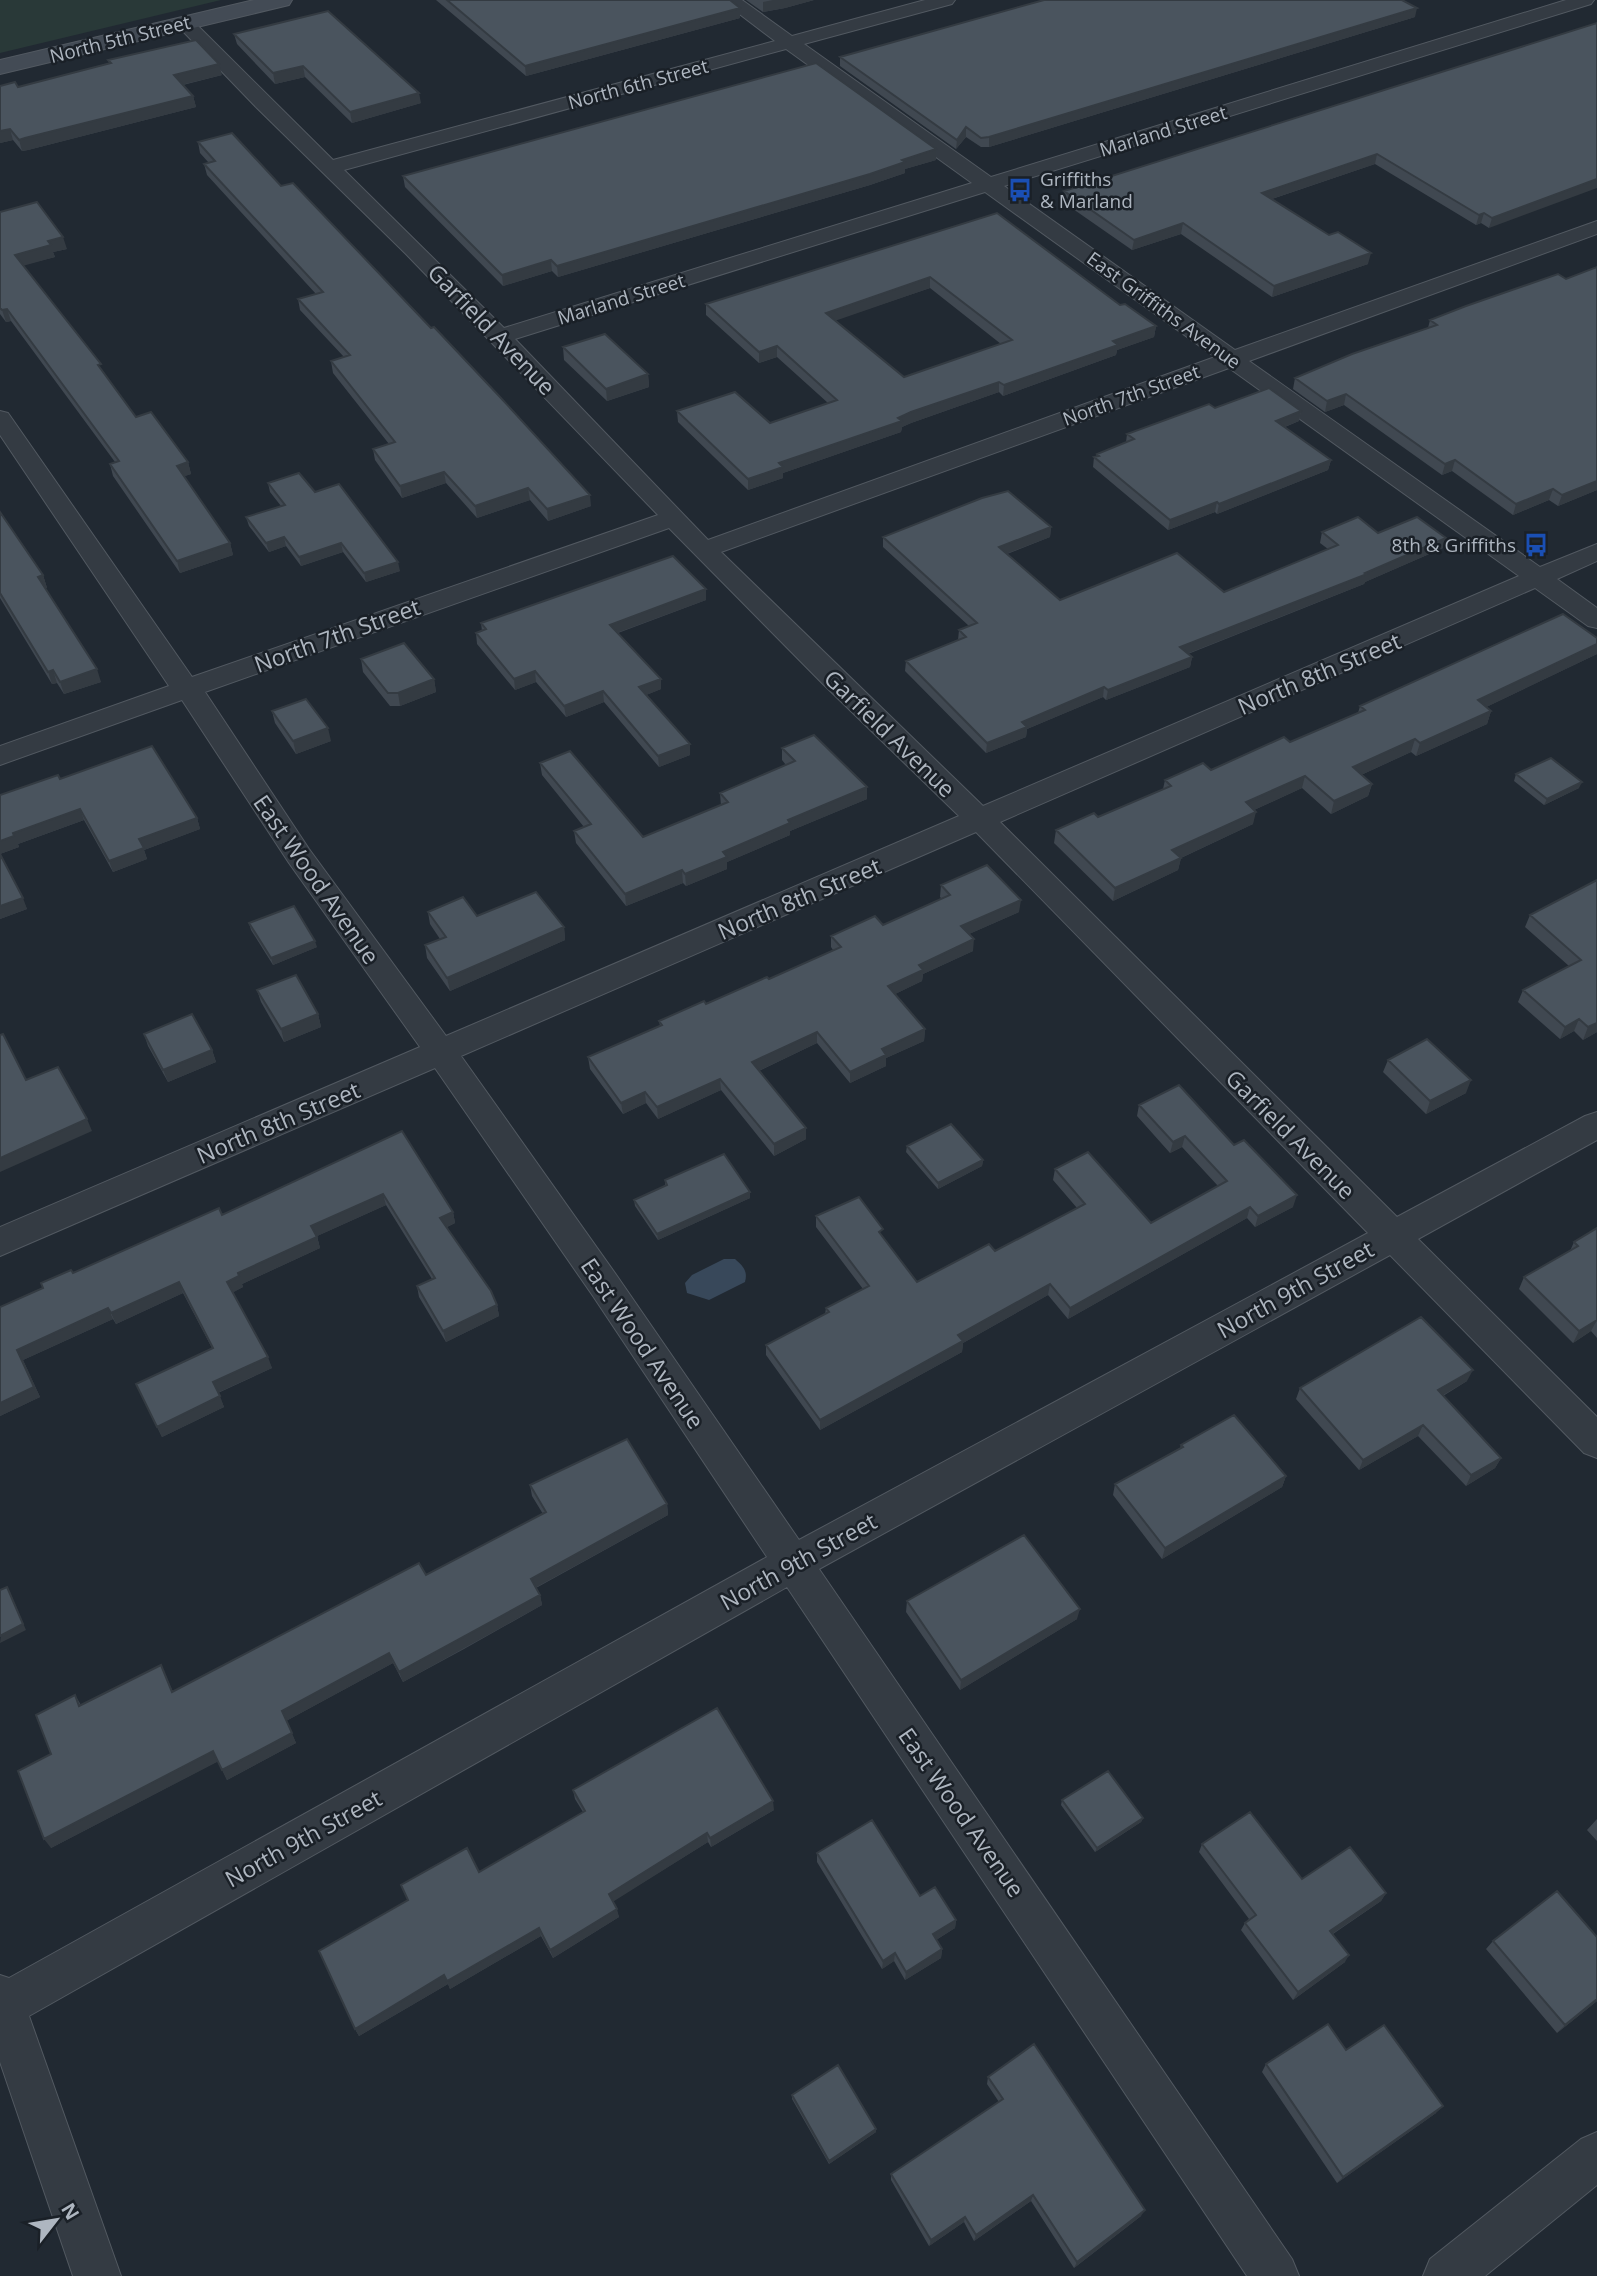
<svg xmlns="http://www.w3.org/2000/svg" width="1597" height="2276" font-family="'Open Sans',sans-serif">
<rect width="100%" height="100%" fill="#212932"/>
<!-- green -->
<path fill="#293938" d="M0,0H221L0,53Z"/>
<!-- water -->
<path fill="#38485a" d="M724,1259H735C743,1266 748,1271 745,1282L709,1300L687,1293L685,1283L692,1275Z"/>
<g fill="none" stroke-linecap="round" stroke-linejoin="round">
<!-- street casing -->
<g stroke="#525961" stroke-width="2">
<path id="street" d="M721,0H742L792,36L925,0H955L952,4L804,44L991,177L1566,0H1594L1591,4L1004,186L1235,350L1597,221V234L1249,361L1540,567L1597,544V561L1557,579L1597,608V628L1588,626L1535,588L1000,822L1397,1217L1585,1116L1597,1112V1140L1418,1239L1597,1417V1458L1584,1453L1390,1255L819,1569L1292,2259L1299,2276H1247L787,1587L29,2016L121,2276H73L0,2062V1975L9,1978L767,1557L593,1296L435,1068L0,1256V1227L420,1047L289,863L182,700L0,765V746L169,686L0,435V411L8,413L192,677L658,515L406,254L257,108L175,23L177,19H191L333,160L775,41ZM786,49L972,183L504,328L344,170ZM985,192L1215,357L708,540L515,339ZM1229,368L1519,576L983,806L721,552ZM669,528L823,684L959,816L446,1036L309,849L205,692ZM976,832L1368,1233L799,1540L617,1276L461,1056Z
M1597,2132V2185L1485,2276H1423L1430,2259L1581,2139Z"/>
</g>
<!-- secondary casing -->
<g stroke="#525961" stroke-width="2">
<path id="secondary" d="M254,0H292L289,5L0,74V60Z"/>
</g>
<!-- street -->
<use href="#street" fill="#343b43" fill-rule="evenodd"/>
<!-- secondary -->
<use href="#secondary" fill="#434b55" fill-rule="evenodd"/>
</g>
<!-- wall -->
<path fill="#404851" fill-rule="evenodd" d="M436,0H730L740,8V18L526,76Z
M746,0H814L785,8L763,12Z
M1415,17L989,147H981L966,137L956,149L840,66V57Z
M1597,23L1489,228L1481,223L1476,225L1375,164L1272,199L1368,264L1272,297L1181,234L1132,250L1063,202L1064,191Z
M234,34L421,103L352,123L305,77L275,84L237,44Z
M108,60L222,75L183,85L193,96L196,107L28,150L22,151L13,140L0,143L18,87L109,63Z
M198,142L281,186L591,506L548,521L530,500L477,518L446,483L402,498L375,460L373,449L389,444L333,373L331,361L344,357L300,310L298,299L316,294L207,175L204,164L209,163L200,153Z
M936,160L905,169V173L870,185L558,277L552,271L503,286L405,187L403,176Z
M0,212L67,249L53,252L55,257L23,265L136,417L188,462L191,474L184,476L230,543L233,555L180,573L113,476L110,464L115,462L11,321L6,322L0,314Z
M997,213L1120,305L1156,326L1154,337L1117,350L1116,355L1003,396L999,392L911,423L902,427L901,432L783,473V478L748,490L678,422L677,411L770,423L828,403L777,357L759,363L706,315V304ZM930,288L1001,344L904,377L835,320Z
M1597,267V490L1558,506L1549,500L1513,515L1452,471L1442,475L1344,405L1325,412L1293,389L1295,378L1428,328L1430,320L1566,279Z
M563,347L648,374L649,387L607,401L564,360Z
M1215,408L1301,411L1299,421L1285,427L1331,460L1328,470L1217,514L1215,512L1168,530L1093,467L1094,457H1096L1097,454L1126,442L1127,434Z
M268,483L315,492L400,571L366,582L343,552L301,566L286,546L269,552L249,526L246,517L281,506L270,492Z
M0,512L43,575L47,588H45L101,682L64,694L57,683L52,684L0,598Z
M1051,527L1050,537L1007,554L1060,600L1224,592L1328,549L1320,543L1322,532L1378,533L1443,548L1365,582L1364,584L1188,654L1192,657L1190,667L1106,700L1103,697L1027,729L1026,737L986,753L905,671L906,661L958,640L959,630L969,626L883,547V537Z
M706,589V600L618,633L661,679V689L646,695L690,744V755L659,767L604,702L566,717L536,682L515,690L477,644L476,633L482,631L481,623Z
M1597,638V654L1486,707L1491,711L1487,724L1416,756L1411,752L1361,775L1372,784L1368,796L1331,814L1302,788L1254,810L1253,824L1181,858L1178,870L1113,901L1054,843L1056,830L1098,817L1163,789L1165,780L1211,770L1290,742L1358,713L1360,706Z
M361,659L434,679L436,692L400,706H390L363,672Z
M272,711L331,741L296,754L275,723Z
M782,748L867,787V799L790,831V835L727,862V869L686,886L683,883L626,906L576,843L574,831L584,827L542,775L540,763L643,837L721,806L720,793L786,765L782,760Z
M1516,774L1579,788L1544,805L1514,781Z
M60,779L197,818L200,829L144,850L147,859L113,872L84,820L18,844L19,847L0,854L27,909L0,919V795Z
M1597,880V1032L1583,1040L1574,1031L1560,1039L1518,1002L1523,990L1569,966L1525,927L1530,915Z
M941,885L1019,912L969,934L973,951L923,974L922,981L895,994L925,1029L924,1041L886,1058V1066L850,1083L817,1043L759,1071L806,1139L774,1156L721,1090L658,1119L646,1103L623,1114L590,1069L588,1057L660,1026L659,1021L769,979L833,950L831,947V936L883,925L942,899L940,897Z
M428,912L477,916L564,927L565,940L450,991L427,958L425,945L440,939L430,924Z
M249,923L317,947L273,965L251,930Z
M257,990L318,1014L321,1027L284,1042L261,1002Z
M144,1034L212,1050L216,1062L168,1082L148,1046Z
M1388,1060L1466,1093L1426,1114L1383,1072Z
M1139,1105L1234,1145L1293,1207L1255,1227L1247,1218L1068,1319L1048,1295L963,1343L962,1352L820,1430L766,1355V1345L825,1314L826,1308L863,1289L816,1227V1216L883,1237L917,1282L995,1251L1077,1208L1053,1180L1055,1169L1151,1223L1218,1186L1182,1147L1170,1153L1137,1116Z
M402,1131L453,1212L455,1223L447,1227L497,1305L499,1316L446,1342L419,1297L417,1286L432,1279L386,1205L317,1236L320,1248L242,1284L243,1287L233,1292L272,1368L218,1393L224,1407L162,1437L136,1384L212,1348L183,1293L116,1324L113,1319L23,1360L40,1397L0,1416V1307L43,1288L73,1273L222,1215Z
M907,1146L983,1160L982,1166L938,1189L906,1152Z
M665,1180L750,1198L658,1240L635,1206L634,1200L665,1186Z
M1597,1228V1338L1591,1331L1573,1343L1519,1289L1524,1277L1570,1251L1574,1242Z
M1467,1381L1443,1396L1501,1458L1495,1468L1466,1486L1418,1436L1359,1470L1296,1399L1300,1388Z
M1181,1445L1286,1476L1282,1487L1162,1559L1113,1495L1115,1484L1180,1448Z
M530,1485L667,1504L668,1515L536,1588L540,1595L542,1605L464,1649L403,1682L393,1663L286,1721L296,1743L227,1780L218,1761L51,1848V1754L75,1695L81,1705L161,1665L173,1692L426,1575L543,1514L532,1496Z
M907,1601L1077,1619L960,1690L906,1612Z
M573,1790L774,1810L711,1847L708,1842L613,1901L619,1917L553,1958L541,1936L450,1989L448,1984L359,2036L355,2029L479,1872L583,1812L575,1799Z
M1062,1800L1143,1818L1141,1822L1095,1852L1061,1805Z
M1597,1819V1841L1587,1830Z
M1202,1844L1302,1879L1386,1893L1381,1901L1333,1934L1345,1962L1293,2000L1241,1930L1245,1923L1249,1919L1199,1852Z
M817,1853L956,1920L955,1928L936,1940L942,1949L941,1958L905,1980L894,1961L882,1969L817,1862Z
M1493,1941L1597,2001L1557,2033L1486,1949Z
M1346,2050L1436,2113L1337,2183L1262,2072L1266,2064Z
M988,2077L1141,2216L1074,2268L1031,2201L974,2241L964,2222L929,2246L891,2180V2174L999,2102L987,2084Z
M792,2095L876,2129V2132L829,2164L792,2099Z"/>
<!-- shaded-wall -->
<path fill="#343b42" d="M773,0H814L785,8L763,12V2Z
M740,8V18L526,76L525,66Z
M1417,8L1415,17L989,147V137Z
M219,64L222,75L177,86L174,75Z
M303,66L305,77L275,84L273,73Z
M419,93L421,103L352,123L350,112Z
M193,96L196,107L28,150L22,151L19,140Z
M966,127V137L956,149L957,140Z
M10,129L13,140L0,143V131Z
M936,149V160L905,169V173L870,185L558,277L557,266Z
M1377,154L1375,164L1260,203L1262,193Z
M1597,179V188L1489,228L1492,218Z
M1484,213L1481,223L1476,225L1479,215Z
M1183,223L1181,234L1132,250L1134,240Z
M63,237L67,249L53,252L55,257L19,267L15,255L48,241Z
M1371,253L1368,264L1272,297L1274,286Z
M551,260L552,271L503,286L502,275Z
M930,277V288L826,324V313Z
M7,309L11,321L6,322L2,310Z
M1156,326L1154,337L1117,350L1116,355L1003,396L1004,385L1113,341Z
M777,346V357L759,363V352Z
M648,374L649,387L607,401L606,389Z
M999,382V392L911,423L902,427L901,432L783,473V478L748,490V479L779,463L911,412Z
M1346,394L1344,405L1325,412L1327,401Z
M1301,411L1299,421L1274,431L1276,421Z
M1331,460L1328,470L1217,514L1219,504Z
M1455,460L1452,471L1442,475L1445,464Z
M188,462L191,474L180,478L177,466Z
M444,472L446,483L402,498L400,486Z
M1597,481V490L1558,506L1562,495Z
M528,488L530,500L477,518L475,506Z
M1553,489L1549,500L1513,515L1516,504Z
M590,495L591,506L548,521L547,509Z
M1217,502L1215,512L1168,530L1170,520Z
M1051,527L1050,537L998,557L999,547Z
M284,537L286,546L269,552L266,543Z
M1446,538L1443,548L1365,582L1364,584L1179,657L1180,647L1365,573Z
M230,543L233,555L180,573L177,561Z
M341,543L343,552L301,566L299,557Z
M398,562L400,571L366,582L364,573Z
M43,575L47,588L42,589L38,577Z
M706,589V600L611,635L610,625Z
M1597,644V654L1474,713L1478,700Z
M1192,657L1190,667L1106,700L1108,690Z
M97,669L101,682L64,694L60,682Z
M53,670L57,683L52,684L48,672Z
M535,671L536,682L515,690L514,679Z
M434,679L436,692L400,706L398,693Z
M661,679V689L639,698V687Z
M1104,687L1103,697L1027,729L1026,737L986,753L987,743L1022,722Z
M603,691L604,702L566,717L564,706Z
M1491,711L1487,724L1416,756L1420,743Z
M328,728L331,741L296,754L293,741Z
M1415,739L1411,752L1350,780L1353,767Z
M690,744V755L659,767L658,756Z
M1305,776L1302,788L1243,815L1246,802Z
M1582,782L1579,788L1544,805L1547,799Z
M1372,784L1368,796L1331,814L1334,801Z
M867,787V799L790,831V835L727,862V869L686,886L685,874L723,852L788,820Z
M80,809L84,820L18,844L19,847L0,854V841L13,833Z
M1256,812L1253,824L1170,863L1172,850Z
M197,818L200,829L144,850L147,859L113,872L109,861L139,839Z
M1181,858L1178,870L1113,901L1115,888Z
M682,870L683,883L626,906L625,894Z
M23,898L27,909L0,919V906Z
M1021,900L1019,912L960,938L961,926Z
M564,927L565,940L450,991L447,978Z
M974,939L973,951L923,974L922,981L887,998L888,986L919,965Z
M315,941L317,947L273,965L271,958Z
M318,1014L321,1027L284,1042L281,1029Z
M1579,1019L1574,1031L1560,1039L1565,1027Z
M1597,1023V1032L1583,1040L1588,1027Z
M925,1029L924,1041L886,1058V1066L850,1083V1072L882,1049Z
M817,1032V1043L752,1074V1062Z
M212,1050L216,1062L168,1082L163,1070Z
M720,1079L721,1090L658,1119L657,1107Z
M1471,1080L1466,1093L1426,1114L1430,1101Z
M645,1092L646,1103L623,1114L621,1103Z
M87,1119L92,1131L0,1172V1158Z
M806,1128V1139L774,1156V1144Z
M1185,1136L1182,1147L1170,1153L1173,1142Z
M983,1160L982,1166L938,1189V1183Z
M750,1192V1198L658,1240L657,1234Z
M383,1194L386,1205L315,1237L311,1226Z
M1297,1195L1293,1207L1255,1227L1258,1216Z
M1250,1207L1247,1218L1068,1319L1070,1308Z
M453,1212L455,1223L443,1229L440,1218Z
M317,1237L320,1248L242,1284L243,1287L232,1293L227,1282L238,1273Z
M179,1282L183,1293L116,1324L111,1313Z
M1050,1284L1048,1295L963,1343L962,1352L820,1430V1420L958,1335Z
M497,1305L499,1316L446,1342L443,1331Z
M108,1308L113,1319L23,1360L40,1397L0,1416V1403L17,1350Z
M1597,1320L1591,1331L1573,1343L1579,1331Z
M268,1357L272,1368L217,1393L213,1382Z
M1473,1370L1467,1381L1433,1401L1438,1390Z
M220,1396L224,1407L162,1437L157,1427Z
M1423,1425L1418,1436L1359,1470L1363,1460Z
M1501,1458L1495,1468L1466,1486L1471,1475Z
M1286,1476L1282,1487L1162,1559L1165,1548Z
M667,1504L668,1515L533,1589L531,1579Z
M7,1587L10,1592L26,1630L0,1643Z
M540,1595L542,1605L403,1682L399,1672Z
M1080,1609L1077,1619L960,1690L961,1680Z
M389,1653L393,1663L286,1721L282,1711Z
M292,1733L296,1743L227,1780L222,1770Z
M213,1751L219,1761L51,1848L44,1839Z
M773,1801L774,1810L711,1847L710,1838Z
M1143,1818L1141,1822L1095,1852L1097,1848Z
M707,1833L708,1842L611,1903L609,1894Z
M1386,1893L1381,1901L1326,1938L1330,1931Z
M617,1909L619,1917L553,1958L550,1950Z
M956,1920L955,1928L931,1943L933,1934Z
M539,1928L541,1936L450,1989L447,1981Z
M942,1949L941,1958L905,1980L906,1972Z
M895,1953L894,1961L882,1969L883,1961Z
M1349,1955L1345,1962L1293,2000L1298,1992Z
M444,1975L448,1984L359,2036L355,2029Z
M1597,1999V2001L1557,2033L1565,2025Z
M1443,2106L1436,2113L1337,2183L1343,2177Z
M876,2129V2132L829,2164V2161Z
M1033,2195L1031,2201L974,2241L976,2235Z
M1145,2210L1141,2216L1074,2268L1077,2262Z
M965,2217L964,2222L929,2246L931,2240Z"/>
<!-- building -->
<path fill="#4a545e" stroke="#343b42" stroke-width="2" fill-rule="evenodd" d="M447,0H730L740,8L525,66Z
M1044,0H1402L1417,8L989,137L981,138L966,127L957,140L840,57Z
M328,11L419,93L350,112L303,66L273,73L234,34Z
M1597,23V179L1492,218L1484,213L1479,215L1377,154L1262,193L1329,235L1338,232L1371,253L1274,286L1183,223L1134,240L1064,191Z
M196,40L219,64L174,75L193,96L25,138L19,140L10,129L0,131V86L15,82L18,87L111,63L108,60Z
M816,63L936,149L902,160L905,162L870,174L557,266L551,260L502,275L403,176Z
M232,133L281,186L293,183L431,328L434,327L500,397L590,495L547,509L528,488L475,506L444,472L400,486L373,449L395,442L331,361L350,355L298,299L323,292L204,164L215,161L198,142Z
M37,202L63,237L48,241L51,245L15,255L101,364L98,365L136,417L151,412L188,462L177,466L230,543L177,561L110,464L119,461L7,309L2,310L0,308V212Z
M997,213L1120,305L1125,304L1156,326L1113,341L1118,345L1004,385L999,382L911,412L898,418L902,421L779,463L783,467L748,479L677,411L735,392L770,423L837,400L777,346L759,352L706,304ZM930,277L1012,340L904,377L826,313Z
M1597,267V481L1562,495L1553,489L1516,504L1455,460L1445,464L1346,394L1327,401L1295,378L1352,354L1437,325L1430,320L1466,306L1558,274L1566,279Z
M605,334L648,374L606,389L563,347Z
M1269,388L1301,411L1276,421L1331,460L1219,504L1217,502L1170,520L1094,457L1099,456L1097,454L1134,439L1127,434L1209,404L1215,408Z
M299,473L315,492L339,484L398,562L364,573L341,543L299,557L284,537L266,543L246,517L285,505L268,483Z
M1008,491L1051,527L999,547L1060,600L1177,553L1224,592L1338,545L1322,532L1358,517L1378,533L1417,517L1446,538L1365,573L1367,574L1180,647L1192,657L1108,690L1104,687L1022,722L1027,727L987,743L906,661L966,637L959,630L977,623L883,537L982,498Z
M0,512L43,575L38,577L97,669L60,682L53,670L48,672L0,593Z
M673,556L706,589L610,625L661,679L639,687L690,744L658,756L603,691L564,706L535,671L514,679L476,633L486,629L481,623Z
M1563,614L1597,638V644L1478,700L1491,711L1420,743L1415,739L1353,767L1372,784L1334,801L1305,776L1246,802L1256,812L1172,850L1181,858L1115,888L1056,830L1094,813L1098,817L1171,786L1165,780L1203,763L1211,770L1284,737L1290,742L1365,710L1360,706Z
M404,643L434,679L398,693H388L361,659Z
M306,699L328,728L293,741L272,711Z
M814,735L867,787L788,820L790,823L723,852L727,857L685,874L682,870L625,894L574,831L591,824L540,763L570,751L643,837L728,802L720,793L795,761L782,748Z
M152,746L197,818L139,839L144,848L109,861L80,809L13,833L14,836L0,841V795L58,775L60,779Z
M1551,758L1582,782L1547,799L1516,774Z
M0,854L23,898L0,906Z
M987,865L1021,900L961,926L974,939L919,965L923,970L888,986L925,1029L882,1049L886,1055L850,1072L817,1032L752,1062L806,1128L774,1144L720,1079L657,1107L645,1092L621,1103L588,1057L662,1025L659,1021L704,1001L706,1004L767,977L769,979L841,947L831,936L875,916L883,925L950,895L941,885Z
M1597,880V1023L1588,1027L1579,1019L1565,1027L1523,990L1581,960L1530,915Z
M536,892L564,927L447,978L425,945L446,937L428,912L463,897L477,916Z
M294,906L315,941L271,958L249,923Z
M296,975L318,1014L281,1029L257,990Z
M192,1014L212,1050L163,1070L144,1034Z
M3,1034L26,1080L58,1067L87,1119L0,1158V1035Z
M1427,1039L1471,1080L1430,1101L1388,1060Z
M1179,1085L1234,1145L1244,1140L1297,1195L1258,1216L1250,1207L1070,1308L1050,1284L958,1335L963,1341L820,1420L766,1345L829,1312L826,1308L869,1286L816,1216L859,1197L883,1229L879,1232L917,1282L989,1244L995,1251L1085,1204L1055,1169L1088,1152L1151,1223L1227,1181L1185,1136L1173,1142L1139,1105Z
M951,1124L983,1160L938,1183L907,1146Z
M402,1131L453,1212L440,1218L491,1291L497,1305L443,1331L417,1286L435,1278L383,1194L311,1226L317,1237L238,1273L239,1276L227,1282L268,1357L213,1382L220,1396L157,1427L136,1384L213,1348L179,1282L111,1313L108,1308L17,1350L34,1387L0,1403V1307L43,1288L41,1283L71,1270L73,1273L219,1208L222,1215Z
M724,1154L750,1192L657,1234L634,1200L667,1185L665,1180Z
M1597,1228V1320L1579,1331L1524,1277L1578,1246L1574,1242Z
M1421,1317L1473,1370L1438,1390L1501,1458L1471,1475L1423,1425L1363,1460L1300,1388Z
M1234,1415L1286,1476L1165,1548L1115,1484L1183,1447L1181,1445Z
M627,1439L667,1504L531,1579L540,1595L399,1672L389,1653L282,1711L292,1733L222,1770L213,1751L44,1839L18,1771L51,1754L36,1715L75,1695L79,1706L161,1665L172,1692L419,1563L426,1575L546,1512L530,1485Z
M1024,1535L1080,1609L961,1680L907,1601Z
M7,1587L23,1624L0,1636V1590Z
M717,1708L773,1801L710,1838L707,1833L609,1894L617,1909L550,1950L539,1928L447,1981L444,1975L355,2029L319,1951L408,1900L401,1885L467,1848L479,1872L585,1811L573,1790Z
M1108,1771L1143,1818L1097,1848L1062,1800Z
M1250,1812L1302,1879L1350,1847L1386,1893L1330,1931L1349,1955L1298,1992L1245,1923L1256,1915L1202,1844Z
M872,1820L920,1896L935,1887L956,1920L933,1934L942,1949L906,1972L895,1953L883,1961L817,1853Z
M1557,1891L1597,1937V1999L1565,2025L1493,1941Z
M1328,2024L1346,2050L1384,2025L1443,2106L1343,2177L1266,2064Z
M1034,2044L1145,2210L1077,2262L1033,2195L976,2235L965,2217L931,2240L891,2174L1003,2099L988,2077Z
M838,2065L876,2129L829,2161L792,2095Z"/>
<!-- icons -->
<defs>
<g id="bus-bare" transform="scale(1.89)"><path d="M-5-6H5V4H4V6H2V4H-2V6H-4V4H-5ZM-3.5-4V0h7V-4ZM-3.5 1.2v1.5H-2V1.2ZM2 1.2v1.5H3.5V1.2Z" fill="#1a4fb4" stroke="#1a2027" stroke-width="2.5" paint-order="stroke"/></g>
</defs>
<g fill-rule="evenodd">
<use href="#bus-bare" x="1020" y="190"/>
<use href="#bus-bare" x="1536" y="545"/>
</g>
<g text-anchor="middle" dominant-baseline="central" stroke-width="5" stroke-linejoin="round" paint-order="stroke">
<!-- far-street labels -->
<g font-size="19" fill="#aeb6c0" stroke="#1a2027">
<text transform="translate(120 39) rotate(-14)">North 5th Street</text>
<text transform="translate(638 84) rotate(-15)">North 6th Street</text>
<text transform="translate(1163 131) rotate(-17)">Marland Street</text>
<text transform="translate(621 299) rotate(-17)">Marland Street</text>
<text transform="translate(1164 310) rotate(36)">East Griffiths Avenue</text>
<text transform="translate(1131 395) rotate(-20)">North 7th Street</text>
</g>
<!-- far-poi labels -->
<g font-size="19" fill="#aeb6c0" stroke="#1a2027" text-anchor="start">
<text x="1040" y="179">Griffiths<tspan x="1040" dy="22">&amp; Marland</tspan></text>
<text x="1516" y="545" text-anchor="end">8th &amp; Griffiths</text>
</g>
<!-- street labels -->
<g font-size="23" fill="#aeb6c0" stroke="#1a2027">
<text transform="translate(492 329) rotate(46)">Garfield Avenue</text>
<text transform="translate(337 635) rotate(-20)">North 7th Street</text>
<text transform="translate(1319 673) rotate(-23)">North 8th Street</text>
<text transform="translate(890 733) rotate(44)">Garfield Avenue</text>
<text transform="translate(317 879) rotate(55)">East Wood Avenue</text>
<text transform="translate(799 898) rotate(-23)">North 8th Street</text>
<text transform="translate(278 1122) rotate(-23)">North 8th Street</text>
<text transform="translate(1291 1134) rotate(45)">Garfield Avenue</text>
<text transform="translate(1295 1289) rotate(-29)">North 9th Street</text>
<text transform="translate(643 1343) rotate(56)">East Wood Avenue</text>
<text transform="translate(798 1561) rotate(-29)">North 9th Street</text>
<text transform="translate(962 1812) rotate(55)">East Wood Avenue</text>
<text transform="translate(303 1838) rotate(-29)">North 9th Street</text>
</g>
</g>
<!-- north arrow -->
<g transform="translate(56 2220) rotate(59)" stroke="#1a2027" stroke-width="5" paint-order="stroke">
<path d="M0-5L12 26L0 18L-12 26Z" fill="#aeb6c0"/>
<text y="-10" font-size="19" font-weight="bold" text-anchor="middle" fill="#aeb6c0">N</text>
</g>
</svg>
